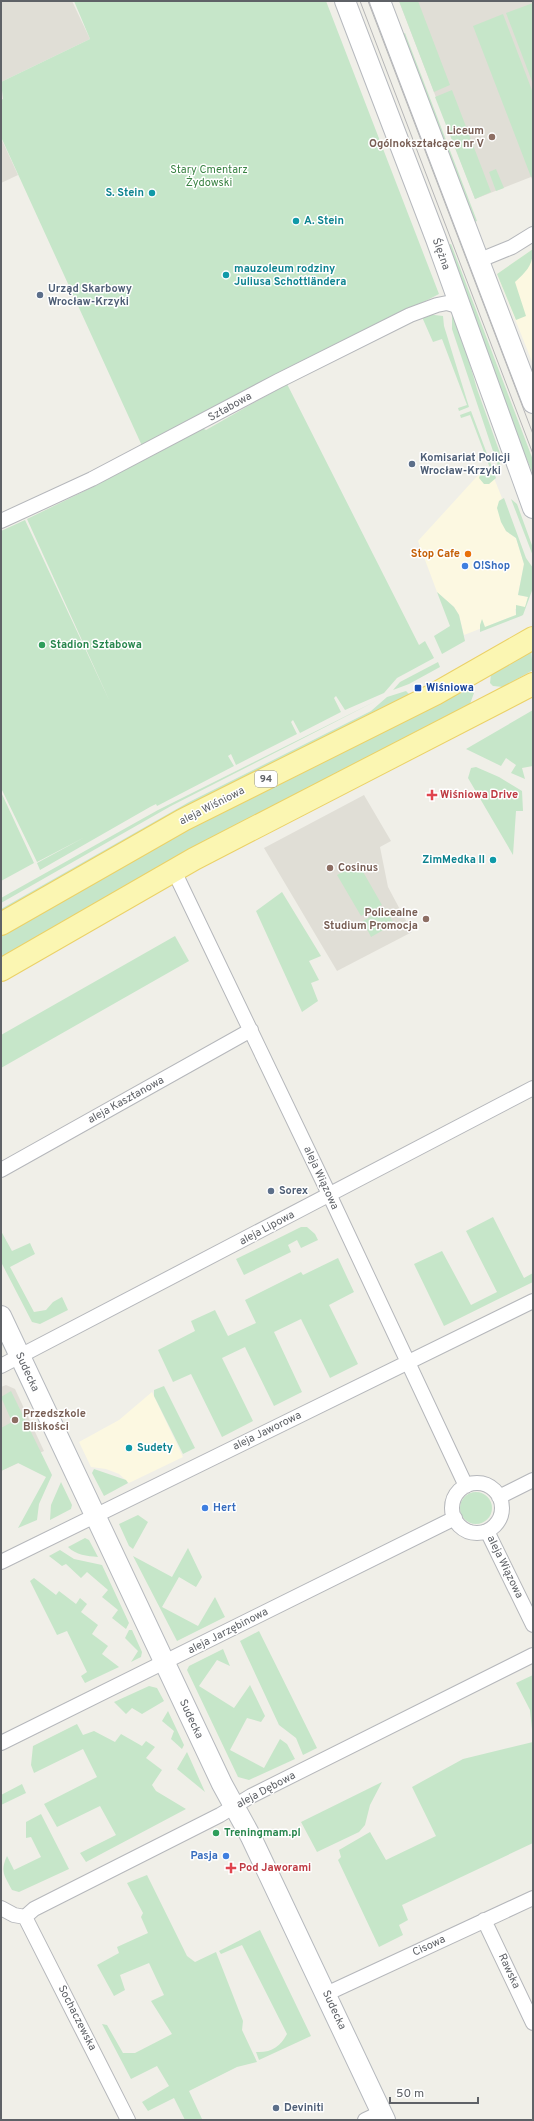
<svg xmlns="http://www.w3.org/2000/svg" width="534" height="2121" font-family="Overpass,sans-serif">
<rect width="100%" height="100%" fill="#f0efe8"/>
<!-- commercial -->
<path fill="#fcf8e1" d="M533,249V364L497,274Z
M490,468L502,498L499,501L506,531L516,538L524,564L518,595L528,597L525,608L515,609L516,615L464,635L459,615L454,607L437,592L418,541L481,472Z
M152,1392L183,1457L129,1483L119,1474L106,1469L91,1467L79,1442L119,1420Z"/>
<!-- education -->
<path fill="#e0ded6" d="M1,1H72L90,39L1,82Z
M399,1H533V181L531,177L475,199Z
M1,138L18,175L1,183Z
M364,795L391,841L380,847L388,887L412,932L337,971L264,848Z
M6,1385L15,1389L44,1451L1,1471V1387Z"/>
<!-- green -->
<path fill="#c6e6c9" d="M74,1H326L439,294L143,448L1,137V100L3,99L1,82L90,39Z
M399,1H418L450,85L434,92Z
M533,3V84L506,13Z
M503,14L533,93V176L531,177L473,26Z
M405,33L477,221L472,223L403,34Z
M452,90L491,192L475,199L435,97Z
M496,169L504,188L496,191L489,172Z
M451,244L533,460V474L505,408L445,246Z
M533,249C533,265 527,271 515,282L526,316L516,320L497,274Z
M452,313L461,333L477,389L501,456L499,469L452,329Z
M426,314L443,316L444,326L469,407L459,411L458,408L467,405L442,339L433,342L422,317Z
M287,384L419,645L425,641L434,658L397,678L384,693L345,710L336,696L334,698L341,712L300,733L293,720L291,722L297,734L236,765L231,754L228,756L234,766L157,806L156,804L150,807L40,870L37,863L85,837L37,862L1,788V531L25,520L110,702L27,519L95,486L202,428L206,430Z
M471,411L496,478L489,484H484L479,478L481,472L490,468L470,415L461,418L460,415Z
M504,498L526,558L533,568V588L523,615L521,616L480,632V625L482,619L485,627L516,615V605L525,607L528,597L518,595L524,564L516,538L506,531L501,522L497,508L499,501Z
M511,499L517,504L533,548V556Z
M437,592L454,607L459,615L465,641L442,654L434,636L450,626Z
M531,649L533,670L503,687L493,686L490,683L491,674Z
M438,662L440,667L409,684L393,690L400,682Z
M467,688L474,693L470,704L411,734L348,771L1,961V932L133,857Z
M406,691L409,694L395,705L1,915V909L189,802L371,711L387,697Z
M378,700L171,806L1,903V898L158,810Z
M533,710V766L522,768L525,779L511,773L516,765L506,758L501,766L466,749Z
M476,767L499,777L522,791L523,811H516L513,855L468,778L471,768Z
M1,792L34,863L1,881Z
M358,863L382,905L361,916L337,875Z
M282,892L321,956L309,961L319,980L311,983L318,1001L302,1012L256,911Z
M385,908L394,924L371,937L363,921Z
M175,936L189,961L1,1068V1035Z
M493,1217L524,1278L533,1273V1282L444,1326L414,1264L442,1251L471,1305L497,1292L466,1231Z
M301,1227H307L315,1234L318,1240L301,1248L297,1240L288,1245L291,1252L244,1275L236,1259Z
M1,1231L12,1251L30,1243L35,1254L10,1267L34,1312L46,1310L53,1302L62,1297L68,1310L40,1324L32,1322L1,1262Z
M338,1258L354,1292L329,1305L358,1364L330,1378L301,1319L274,1332L302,1392L274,1406L245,1347L222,1358L253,1421L222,1437L191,1374L173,1382L158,1350L195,1331L191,1321L215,1310L228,1336L256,1323L245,1300L301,1272L303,1275Z
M164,1386L195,1448L183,1454L154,1396V1390Z
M11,1391L52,1475L39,1504L37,1520L18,1528L46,1477L18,1463L1,1471V1428L12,1422L1,1397Z
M94,1469L126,1480L128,1483L104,1496L92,1473Z
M61,1482L72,1505L71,1509L50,1520L51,1505Z
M460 1508a16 16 0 1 1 32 0a16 16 0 1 1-32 0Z
M138,1515L148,1522L133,1549L129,1546L119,1524Z
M85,1538L89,1540L98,1557C87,1556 76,1555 68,1547Z
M188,1548L202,1577L196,1587L179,1577L162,1607L198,1626L215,1597L225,1617L177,1641L133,1556L172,1577Z
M60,1550L74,1559L102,1565L129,1623L126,1629L112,1618L118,1610L102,1597L108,1590L87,1572L81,1578L66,1564L62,1566L49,1556Z
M34,1578L56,1595L59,1591L76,1604L80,1598L87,1604L81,1612L98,1625L92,1634L108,1646L102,1654L119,1667L85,1683L81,1676L87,1672L67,1631L57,1635L30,1581Z
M129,1630H132L142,1652L141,1657L131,1662L138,1651L125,1638Z
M259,1631L317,1748L303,1755L296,1738L279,1725L240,1641Z
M223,1649L230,1666L217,1660L199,1686L234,1708L250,1685L265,1716L261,1722L247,1718L230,1750L264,1768L280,1739L287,1744L295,1759L249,1780L238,1777L187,1670L189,1666Z
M533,1675V1740L530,1710L516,1683Z
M149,1686L157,1688L164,1701L142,1714L132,1708L126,1714L114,1702Z
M168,1711L184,1745L182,1749L171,1739L174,1731L162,1721Z
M77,1724L83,1735L94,1731L115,1742L121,1734L142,1746L146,1741L155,1747L146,1758L162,1770L152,1785L156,1791L186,1809L86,1862L80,1853L116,1835L100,1806L57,1827L44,1804L97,1777L83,1749L34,1773L31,1765L33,1746Z
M533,1742V1843L402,1905L408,1920L399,1925L403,1935L379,1947L338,1860L341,1857L339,1850L370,1832L386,1860L436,1836L412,1787L463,1759Z
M187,1752L205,1792L177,1769Z
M382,1782L370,1805L365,1825L359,1832L317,1852L301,1822Z
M22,1784L26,1793L1,1805V1795Z
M41,1814L69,1869L19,1892L12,1890C4,1875 0,1871 7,1856L14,1870L41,1857L31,1837L26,1838V1822Z
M147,1875L187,1956L195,1962L216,1952L243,2021L242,2030L257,2062L237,2067L189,2091L202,2119L185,2120L174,2098L148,2111L142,2102L169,2086L157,2066L131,2079L102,2024L107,2025L123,2053H135L172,2034L151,2001L164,1995L149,1963L120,1975L125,1990L114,1996L97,1965L119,1953L117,1947L148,1933L141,1917L143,1913L127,1883Z
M260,1930L311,2036L259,2060L256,2052C271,2053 280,2047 287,2034L242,1945L221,1954L219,1951Z"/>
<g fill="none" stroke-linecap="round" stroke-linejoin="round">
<!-- street casing -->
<g stroke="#b5b7bb" stroke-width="16">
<path id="street" d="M480,260L512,247L533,234
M1,521L92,479L278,381L410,315L437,305L447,303L461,307
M174,871L329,1194L466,1486
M1,1170L251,1030
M1,1366L533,1088
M452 1508a25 25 0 1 1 50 0a25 25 0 1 1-50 0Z
M499,1497L533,1480
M487,1531L533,1625
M1,1562L533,1301
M1,1743L455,1518
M1,1908L14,1915L25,1917
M25,1917L34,1909L220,1815L251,1796L533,1655
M25,1917L128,2120
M484,1920L533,2023
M326,1994L533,1898
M365,2120L382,2112"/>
</g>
<!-- secondary casing -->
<g stroke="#b6b9be" stroke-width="22">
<path id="secondary" d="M345,1L436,239L533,508
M380,1L533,403
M1,1316L222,1784L251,1837L385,2120"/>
</g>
<!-- primary casing -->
<g stroke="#ebd167" stroke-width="24">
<path id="primary" d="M1,924L183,820L435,694L533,638
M1,970L194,859L533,684"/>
</g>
<!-- street -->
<use href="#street" stroke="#fff" stroke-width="14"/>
<!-- secondary -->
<use href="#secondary" stroke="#fff" stroke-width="20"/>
<!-- primary -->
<use href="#primary" stroke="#fbf6b2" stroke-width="22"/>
<!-- tram -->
<path stroke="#b6b6b7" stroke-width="1" d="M360,1L533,454
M368,1L533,434"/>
</g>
<!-- markers -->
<g fill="#8d6e63" stroke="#fff" stroke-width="1.5">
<circle cx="492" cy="137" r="4"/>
<circle cx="330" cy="868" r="4"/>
<circle cx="426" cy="919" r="4"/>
<circle cx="15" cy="1420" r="4"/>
</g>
<g fill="#0f9aa8" stroke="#fff" stroke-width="1.5">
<circle cx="152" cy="193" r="4"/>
<circle cx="296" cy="221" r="4"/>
<circle cx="226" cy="275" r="4"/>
<circle cx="493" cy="860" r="4"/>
<circle cx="129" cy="1448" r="4"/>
</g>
<g fill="#5c6f8a" stroke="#fff" stroke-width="1.5">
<circle cx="40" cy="295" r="4"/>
<circle cx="412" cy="464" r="4"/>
<circle cx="271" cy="1191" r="4"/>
<circle cx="276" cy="2108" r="4"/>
</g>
<circle fill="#e8710a" stroke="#fff" stroke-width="1.5" cx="468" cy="554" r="4"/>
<g fill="#3f7fe0" stroke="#fff" stroke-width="1.5">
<circle cx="465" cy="566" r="4"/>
<circle cx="205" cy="1508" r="4"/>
<circle cx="226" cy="1856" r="4"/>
</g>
<g fill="#2e9e5b" stroke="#fff" stroke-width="1.5">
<circle cx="42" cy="645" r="4"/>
<circle cx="216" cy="1833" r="4"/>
</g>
<rect fill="#1a4fb4" stroke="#fff" stroke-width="1.5" x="414" y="684" width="8" height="8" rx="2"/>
<g fill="#e0444e" stroke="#fff" stroke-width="1.5">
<path d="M430 789h4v4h4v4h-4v4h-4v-4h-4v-4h4z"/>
<path d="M229 1862h4v4h4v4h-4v4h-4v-4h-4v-4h4z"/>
</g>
<g text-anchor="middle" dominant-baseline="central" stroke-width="3" stroke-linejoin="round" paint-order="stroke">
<!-- shield labels -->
<rect fill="#fff" stroke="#8f9195" stroke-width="1" x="255" y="771" width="22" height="16" rx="3"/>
<g font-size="10" font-weight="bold" fill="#5f6267">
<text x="266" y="779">94</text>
</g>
<!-- education labels -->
<g font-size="11" font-weight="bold" fill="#785e54" stroke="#fff" text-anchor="end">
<text x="484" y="131">Liceum<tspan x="484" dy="13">Ogólnokształcące nr V</tspan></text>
<text x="338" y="868" text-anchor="start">Cosinus</text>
<text x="418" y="913">Policealne<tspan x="418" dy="13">Studium Promocja</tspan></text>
<text x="23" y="1414" text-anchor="start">Przedszkole<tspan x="23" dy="13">Bliskości</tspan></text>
</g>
<!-- park labels -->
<g font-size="11" fill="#3a8344" stroke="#fff">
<text x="209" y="170">Stary Cmentarz<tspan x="209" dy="13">Żydowski</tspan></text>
</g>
<!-- culture labels -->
<g font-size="11" font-weight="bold" fill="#0d838f" stroke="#fff" text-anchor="start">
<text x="144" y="193" text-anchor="end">S. Stein</text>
<text x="304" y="221">A. Stein</text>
<text x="234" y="269">mauzoleum rodziny<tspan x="234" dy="13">Juliusa Schottländera</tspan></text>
<text x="485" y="860" text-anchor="end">ZimMedka II</text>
<text x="137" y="1448">Sudety</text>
</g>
<!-- street labels -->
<g font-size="11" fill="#5f6267" stroke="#fff">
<text transform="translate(441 254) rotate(70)">Ślężna</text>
<text transform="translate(230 407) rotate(-29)">Sztabowa</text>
<text transform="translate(212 806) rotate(-27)">aleja Wiśniowa</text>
<text transform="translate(126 1100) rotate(-29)">aleja Kasztanowa</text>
<text transform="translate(321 1178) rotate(65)">aleja Wiązowa</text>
<text transform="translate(267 1228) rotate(-28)">aleja Lipowa</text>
<text transform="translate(27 1372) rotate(65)">Sudecka</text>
<text transform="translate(267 1431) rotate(-26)">aleja Jaworowa</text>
<text transform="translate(505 1567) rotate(64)">aleja Wiązowa</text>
<text transform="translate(228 1631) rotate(-27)">aleja Jarzębinowa</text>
<text transform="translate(191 1719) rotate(65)">Sudecka</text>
<text transform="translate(266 1790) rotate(-28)">aleja Dębowa</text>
<text transform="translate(429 1946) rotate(-25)">Cisowa</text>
<text transform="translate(509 1971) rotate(65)">Rawska</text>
<text transform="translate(334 2010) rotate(65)">Sudecka</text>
<text transform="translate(77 2018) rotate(63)">Sochaczewska</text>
</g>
<!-- service labels -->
<g font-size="11" font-weight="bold" fill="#4e5e75" stroke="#fff" text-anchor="start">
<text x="48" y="289">Urząd Skarbowy<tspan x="48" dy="13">Wrocław-Krzyki</tspan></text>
<text x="420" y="458">Komisariat Policji<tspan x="420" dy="13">Wrocław-Krzyki</tspan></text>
<text x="279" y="1191">Sorex</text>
<text x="284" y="2108">Deviniti</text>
</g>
<!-- food labels -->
<g font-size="11" font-weight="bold" fill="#c56008" stroke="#fff" text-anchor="end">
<text x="460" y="554">Stop Cafe</text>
</g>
<!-- shop labels -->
<g font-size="11" font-weight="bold" fill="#366cbe" stroke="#fff" text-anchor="start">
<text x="473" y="566">O!Shop</text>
<text x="213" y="1508">Hert</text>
<text x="218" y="1856" text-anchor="end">Pasja</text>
</g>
<!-- leisure labels -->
<g font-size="11" font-weight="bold" fill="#27864d" stroke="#fff" text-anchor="start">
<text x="50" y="645">Stadion Sztabowa</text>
<text x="224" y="1833">Treningmam.pl</text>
</g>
<!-- transit labels -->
<g font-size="11" font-weight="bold" fill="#164399" stroke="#fff" text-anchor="start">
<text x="426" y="688">Wiśniowa</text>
</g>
<!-- health labels -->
<g font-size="11" font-weight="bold" fill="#be3a42" stroke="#fff" text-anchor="start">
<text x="440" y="795">Wiśniowa Drive</text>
<text x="239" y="1868">Pod Jaworami</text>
</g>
</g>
<!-- border -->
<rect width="534" height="2121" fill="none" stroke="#5f6267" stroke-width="4"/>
<!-- scale -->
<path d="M390 2097v6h88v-6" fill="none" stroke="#5f6267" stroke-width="2"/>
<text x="396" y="2097" font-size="12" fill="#5f6267" stroke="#ffffff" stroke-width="3" paint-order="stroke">50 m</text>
</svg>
